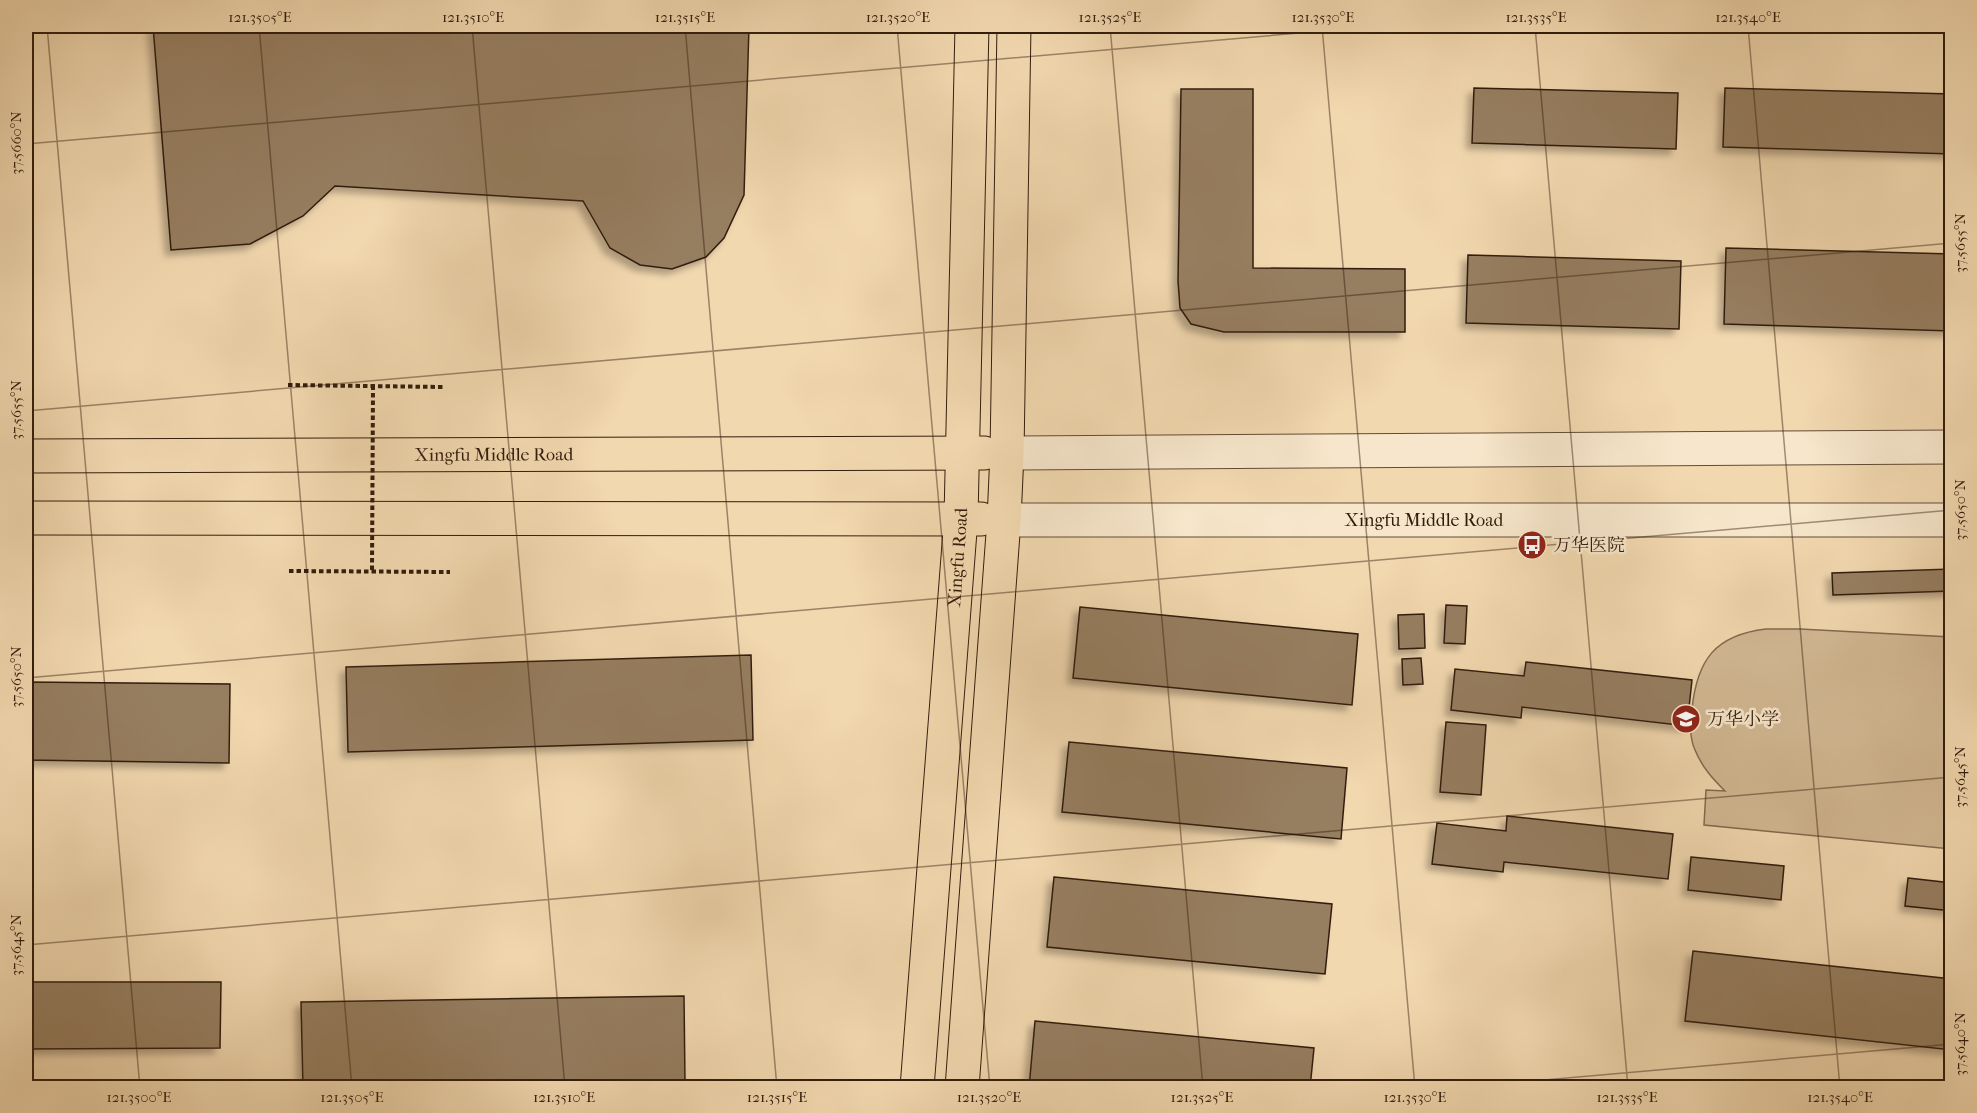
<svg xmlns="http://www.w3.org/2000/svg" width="1977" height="1113" font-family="'IM FELL French Canon','Noto Serif SC',serif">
<defs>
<filter id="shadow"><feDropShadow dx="-5.5" dy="5.5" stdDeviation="3" flood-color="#0004"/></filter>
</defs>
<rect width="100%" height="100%" fill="#f2d8af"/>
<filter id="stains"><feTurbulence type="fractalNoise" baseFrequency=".00333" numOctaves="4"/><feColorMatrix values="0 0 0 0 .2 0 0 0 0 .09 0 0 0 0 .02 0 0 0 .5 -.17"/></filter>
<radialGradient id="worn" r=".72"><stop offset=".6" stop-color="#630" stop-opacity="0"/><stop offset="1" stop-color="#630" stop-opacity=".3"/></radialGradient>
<!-- green -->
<path fill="#d1b893" stroke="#826a50" stroke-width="1.5" d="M1766,629H1800L1951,637V849L1704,825L1706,790L1725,791C1712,778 1702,767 1695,750C1689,737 1690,722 1692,709C1697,660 1715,635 1766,629Z"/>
<!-- building -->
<path fill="#967e61" stroke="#321d0d" stroke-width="1.5" filter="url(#shadow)" d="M153,26H749L744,195L724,238L706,257L672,269L640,265L610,248L583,201L335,186L303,216L250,244L171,250Z
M1474,88L1678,93L1676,149L1472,143Z
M1725,88L1952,94V154L1723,147Z
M1181,89H1253V268L1405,269V332H1224L1191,324L1180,308L1178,281Z
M1726,248L1952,254V331L1724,324Z
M1468,255L1681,261L1679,329L1466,323Z
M1952,569V591L1833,595L1832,573Z
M1446,605L1467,606L1465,644L1444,643Z
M1080,607L1358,634L1352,705L1073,678Z
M1424,614L1425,648L1399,649L1398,615Z
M751,655L753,740L348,752L346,667Z
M1421,658L1423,684L1403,685L1402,659Z
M1526,662L1692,680L1687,726L1522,707L1521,718L1451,710L1455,669L1524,676Z
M26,682L230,684L229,763L26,760Z
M1446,722L1486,725L1481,795L1440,792Z
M1069,742L1347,768L1341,839L1062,812Z
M1507,816L1673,834L1668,879L1504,862L1503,872L1432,864L1437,823L1506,831Z
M1691,857L1784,866L1781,900L1688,890Z
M1054,877L1332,904L1325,974L1047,947Z
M1908,878L1952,883V911L1905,906Z
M1693,951L1952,979V1050L1685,1021Z
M26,982H221L220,1048L26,1049Z
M684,996L685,1082L303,1088L301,1002Z
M1035,1021L1314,1048L1310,1088H1029Z"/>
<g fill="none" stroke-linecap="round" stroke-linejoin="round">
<!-- minor casing -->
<g stroke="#624c36" stroke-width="35">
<g id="minor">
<path d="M1007,453L1952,447"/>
<path id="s1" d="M1004,520H1952"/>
</g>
</g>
<!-- major casing -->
<g stroke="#321d0d" stroke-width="35">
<g id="major">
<path id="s2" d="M26,456L984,453"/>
<path d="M26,518L981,519"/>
<path id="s3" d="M917,1088L961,518L972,26"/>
<path d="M962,1088L1004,520L1007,453L1014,26"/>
</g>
</g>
<!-- path -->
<path stroke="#321d0d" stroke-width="4" stroke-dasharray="4.5 3" stroke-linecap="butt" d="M288,385L444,387
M289,571L450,572"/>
<!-- minor -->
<use href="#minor" stroke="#f7e6cb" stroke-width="33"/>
<!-- major -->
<use href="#major" stroke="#f2d8af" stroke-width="33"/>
<!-- path-bridge -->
<path stroke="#321d0d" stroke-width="4" stroke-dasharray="4.5 3" stroke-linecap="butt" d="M372,570L373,386"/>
</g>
<!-- ticks -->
<path fill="none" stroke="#321d0d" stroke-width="1.5" stroke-opacity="0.45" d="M47,26L140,1088M259,26L352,1088M472,26L565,1088M685,26L777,1088M897,26L990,1088M1110,26L1203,1088M1322,26L1415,1088M1535,26L1628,1088M1748,26L1840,1088M26,144L1380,26M26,411L1952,243M26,678L1952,510M26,945L1952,777M1452,1088L1952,1044"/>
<!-- icons -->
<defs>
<g id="bus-disc" transform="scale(1.5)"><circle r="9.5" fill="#8f2418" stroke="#f7e6cb"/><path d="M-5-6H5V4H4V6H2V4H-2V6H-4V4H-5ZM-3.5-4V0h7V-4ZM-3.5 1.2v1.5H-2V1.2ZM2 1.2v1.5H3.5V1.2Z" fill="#fff"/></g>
<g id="school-disc" transform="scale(1.5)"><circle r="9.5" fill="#8f2418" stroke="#f7e6cb"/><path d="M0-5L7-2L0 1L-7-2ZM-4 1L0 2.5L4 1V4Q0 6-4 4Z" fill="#fff"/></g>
</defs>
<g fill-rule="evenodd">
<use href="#bus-disc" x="1532" y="545"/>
<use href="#school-disc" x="1686" y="719"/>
</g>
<g text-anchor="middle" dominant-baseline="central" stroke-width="5" stroke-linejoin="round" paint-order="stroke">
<!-- street labels -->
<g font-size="18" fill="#321d0d" stroke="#f7e6cb">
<text stroke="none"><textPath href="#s2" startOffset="468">Xingfu Middle Road</textPath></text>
<text stroke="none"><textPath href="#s1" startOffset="420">Xingfu Middle Road</textPath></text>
<text stroke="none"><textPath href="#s3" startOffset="532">Xingfu Road</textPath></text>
</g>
<!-- poi labels -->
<g font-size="18" fill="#321d0d" stroke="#f7e6cb" text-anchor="start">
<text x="1553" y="545">万华医院</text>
<text x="1707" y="719">万华小学</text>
</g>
</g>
<!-- margin -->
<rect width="1977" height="1113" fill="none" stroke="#f2d8af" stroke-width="66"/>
<rect x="33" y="33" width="1911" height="1047" fill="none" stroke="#321d0d" stroke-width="2"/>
<g font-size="15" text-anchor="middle" fill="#321d0d">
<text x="260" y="22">121.3505°E</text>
<text x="473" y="22">121.3510°E</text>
<text x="685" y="22">121.3515°E</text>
<text x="898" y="22">121.3520°E</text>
<text x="1110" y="22">121.3525°E</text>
<text x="1323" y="22">121.3530°E</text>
<text x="1536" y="22">121.3535°E</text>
<text x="1748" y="22">121.3540°E</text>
<text transform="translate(16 143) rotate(-90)" y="5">37.5660°N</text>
<text transform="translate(1960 243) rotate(-90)" y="5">37.5655°N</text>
<text transform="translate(16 410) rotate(-90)" y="5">37.5655°N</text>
<text transform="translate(1960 510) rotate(-90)" y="5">37.5650°N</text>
<text transform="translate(16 677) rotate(-90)" y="5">37.5650°N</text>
<text transform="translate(1960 777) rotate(-90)" y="5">37.5645°N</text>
<text transform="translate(16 945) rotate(-90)" y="5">37.5645°N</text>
<text transform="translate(1960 1044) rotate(-90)" y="5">37.5640°N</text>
<text x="139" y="1102">121.3500°E</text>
<text x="352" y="1102">121.3505°E</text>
<text x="564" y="1102">121.3510°E</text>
<text x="777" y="1102">121.3515°E</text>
<text x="989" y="1102">121.3520°E</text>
<text x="1202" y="1102">121.3525°E</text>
<text x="1415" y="1102">121.3530°E</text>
<text x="1627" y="1102">121.3535°E</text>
<text x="1840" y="1102">121.3540°E</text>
</g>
<rect width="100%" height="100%" filter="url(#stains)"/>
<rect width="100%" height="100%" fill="url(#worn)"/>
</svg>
